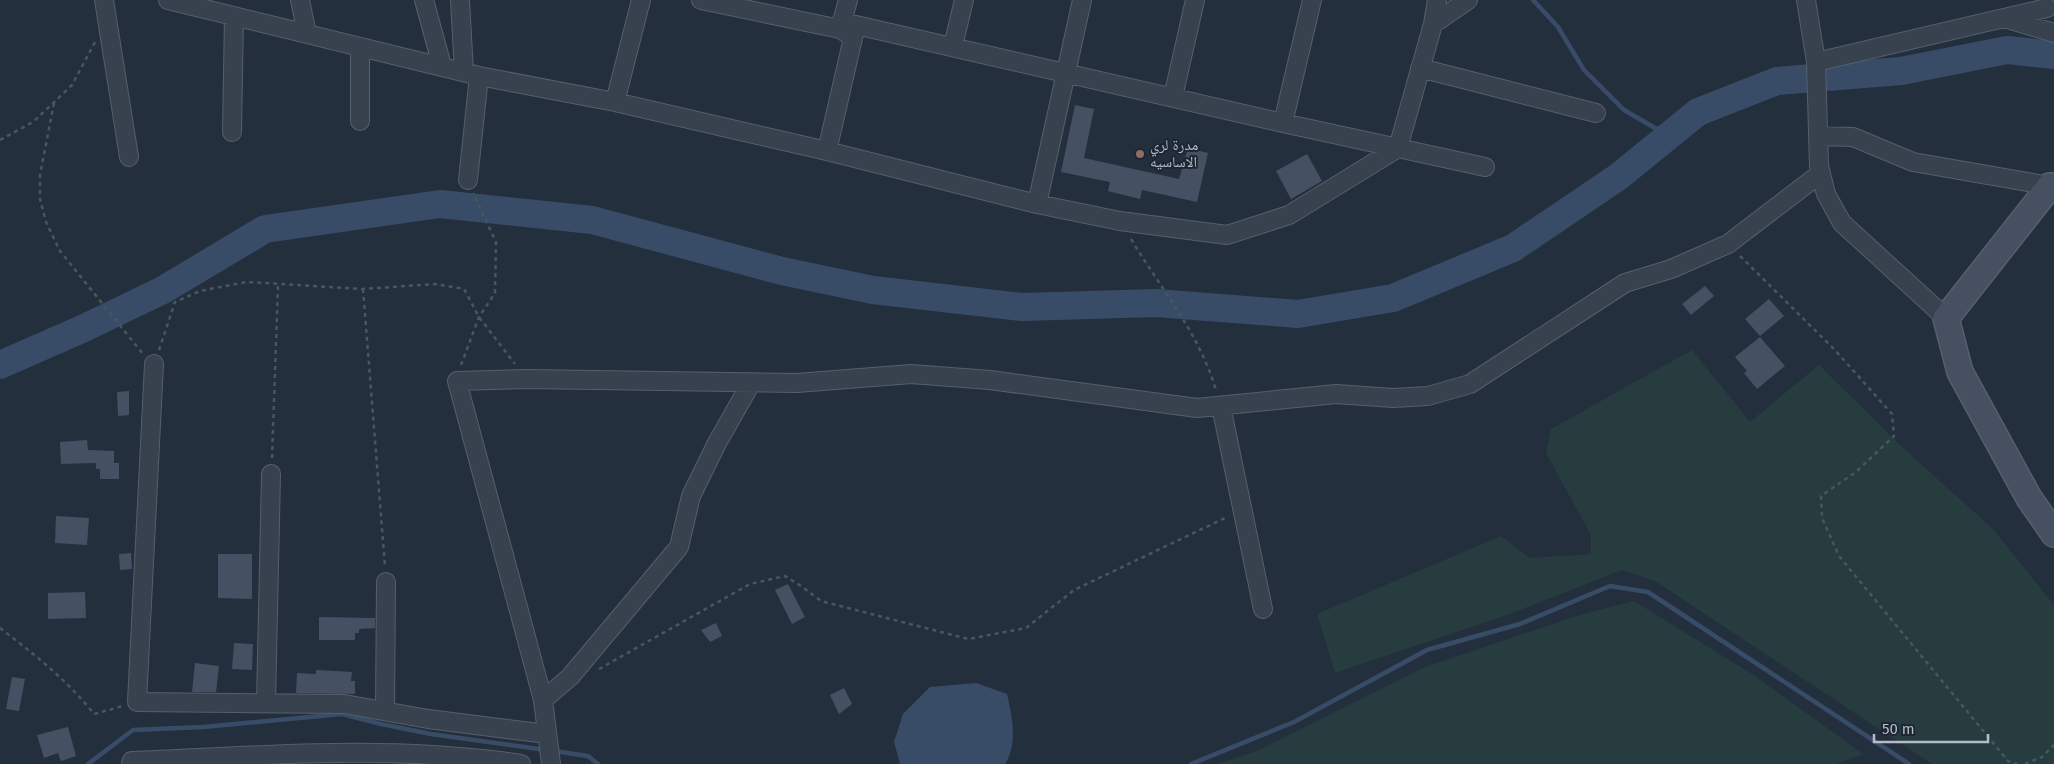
<svg xmlns="http://www.w3.org/2000/svg" width="2054" height="764" font-family="'Fira Sans','Noto Naskh Arabic',sans-serif">
<rect width="100%" height="100%" fill="#242f3e"/>
<!-- green -->
<path fill="#263c3f" d="M1692,350L1750,422L1819,365L1900,445L1994,530L2054,605V764H1932L1655,581L1622,570L1507,615L1335,673L1317,614L1501,536L1530,558L1591,554V535L1546,453L1551,429Z
M1634,601L1755,676L1863,754L1836,764H1218L1257,751L1425,667L1583,614Z"/>
<!-- water -->
<path fill="#394c67" d="M976,683L1007,694C1012,716 1018,744 1005,764H900L894,742L903,714L930,687Z"/>
<g fill="none" stroke-linecap="round" stroke-linejoin="round">
<!-- stream -->
<path stroke="#394c67" stroke-width="4.5" d="M1533,0L1558,27L1584,70L1624,110L1655,128L1675,131
M554,751L588,756L598,764
M88,764L133,730L203,727L342,714L381,724L431,734L546,750
M1191,764L1294,722L1427,650L1520,624L1610,586L1648,592L1909,764"/>
<!-- river -->
<path stroke="#394c67" stroke-width="28" d="M0,365L82,329L163,290L265,229L440,204L592,220L782,271L873,290L1022,307L1156,303L1298,314L1393,298L1513,248L1618,177L1698,112L1777,81L1901,71L2007,50L2054,55"/>
</g>
<!-- building -->
<path fill="#455162" d="M1075,105L1094,109L1084,158L1179,179L1188,148L1208,153L1197,202L1142,190L1140,199L1108,191L1110,182L1061,172Z
M1307,154L1322,181L1291,199L1276,171Z
M1705,286L1714,296L1691,315L1682,304Z
M1769,299L1784,316L1760,336L1745,319Z
M1760,337L1785,366L1757,389L1744,373L1747,371L1735,357Z
M129,391V415L118,416L117,392Z
M87,440L88,450L114,451V463H119V479H100V469H96V463L61,464L60,442Z
M56,516L89,518L87,545L55,543Z
M131,553L132,569L120,570L119,554Z
M218,554H252V599L218,598Z
M788,584L805,617L792,624L775,590Z
M85,592L86,618L48,619V593Z
M319,617L375,618V628L359,629V633H355V640H319Z
M716,623L722,636L710,642L701,630Z
M234,643L253,644L252,670L232,669Z
M195,663L219,666L216,692H192Z
M316,670L352,672L351,681H355V694L296,693L297,673L316,674Z
M12,677L25,679L19,711L6,709Z
M844,688L852,704L839,714L830,695Z
M68,727L76,756L61,761L58,753L44,758L37,735Z"/>
<g fill="none" stroke-linecap="round" stroke-linejoin="round">
<!-- street casing -->
<g stroke="#565f6c" stroke-width="20">
<path id="street" d="M104,0L129,157
M168,0L479,76L615,102L827,151L1037,204L1120,221L1227,235L1289,215L1398,148L1433,24L1437,0
M300,0L307,34
M424,0L442,66
M460,0L464,72
M701,0L840,29L856,25L1283,123L1485,167
M1806,0L1816,62L1819,166L1826,194L1842,223L1946,318
M2004,18L2054,33
M1433,24L1468,0
M848,34L840,29L848,0
M953,46L964,0
M1816,62L2047,8
M1420,68L1596,113
M1173,97L1195,0
M615,102L641,0
M360,121V47
M1283,123L1312,0
M232,132L234,16
M1819,136L1853,137L1913,162L2050,186
M827,151L856,25
M468,180L479,76
M1037,204L1082,0
M154,364L137,702L344,704L428,719L547,734
M1221,406L1263,609
M543,700L570,677L679,547L691,496L717,443L751,383
M266,703L271,474
M385,711L386,582
M131,764L132,761C232,757 333,749 433,755C463,757 492,759 521,764
M551,764L543,700L457,381L527,379L797,383L911,374L990,380L1197,408L1336,394L1393,398L1428,396L1470,384L1625,283L1671,269L1728,244L1821,173"/>
</g>
<!-- secondary casing -->
<g stroke="#565f6c" stroke-width="28">
<path id="secondary" d="M2054,186H2050L1946,318L1960,372L2029,498L2054,534"/>
</g>
<!-- path -->
<path stroke="#44595c" stroke-width="2.5" stroke-dasharray="4 4" stroke-linecap="butt" d="M54,103L40,175V199L46,222L60,251L143,354
M0,140L33,122L72,85L95,42
M1131,239C1161,289 1199,333 1216,390
M1740,256L1834,349L1892,414L1894,436L1856,472L1821,496L1822,518L1839,556L2008,761L2017,764
M363,289L385,566
M159,350L175,302L200,291L247,282L363,289L435,284L464,289L479,317L515,364
M461,365L479,317L495,293L496,242L473,193
M272,458L278,286
M0,628C34,654 67,680 94,714L123,706
M599,669L750,584L785,576L801,586L821,601L968,639L1026,628L1074,590L1227,517
M2025,764L2042,757L2054,745"/>
<!-- street -->
<use href="#street" stroke="#38414e" stroke-width="18"/>
<!-- secondary -->
<use href="#secondary" stroke="#465061" stroke-width="25"/>
</g>
<!-- markers -->
<circle fill="#8d6e63" stroke="#1d2633" stroke-width="2" cx="1140" cy="154" r="5"/>
<g text-anchor="middle" dominant-baseline="central" stroke-width="4" stroke-linejoin="round" paint-order="stroke">
<!-- poi labels -->
<g font-size="15" fill="#b4bcc9" stroke="#1d2633" text-anchor="start">
<text x="1150" y="145">مدرة لري<tspan x="1150" dy="17">الاساسیه</tspan></text>
</g>
</g>
<!-- scale -->
<path d="M1874 734v8h114v-8" fill="none" stroke="#b4bcc9" stroke-width="2.5"/>
<text x="1882" y="734" font-size="15" fill="#b4bcc9" stroke="#1d2633" stroke-width="4" paint-order="stroke">50 m</text>
</svg>
